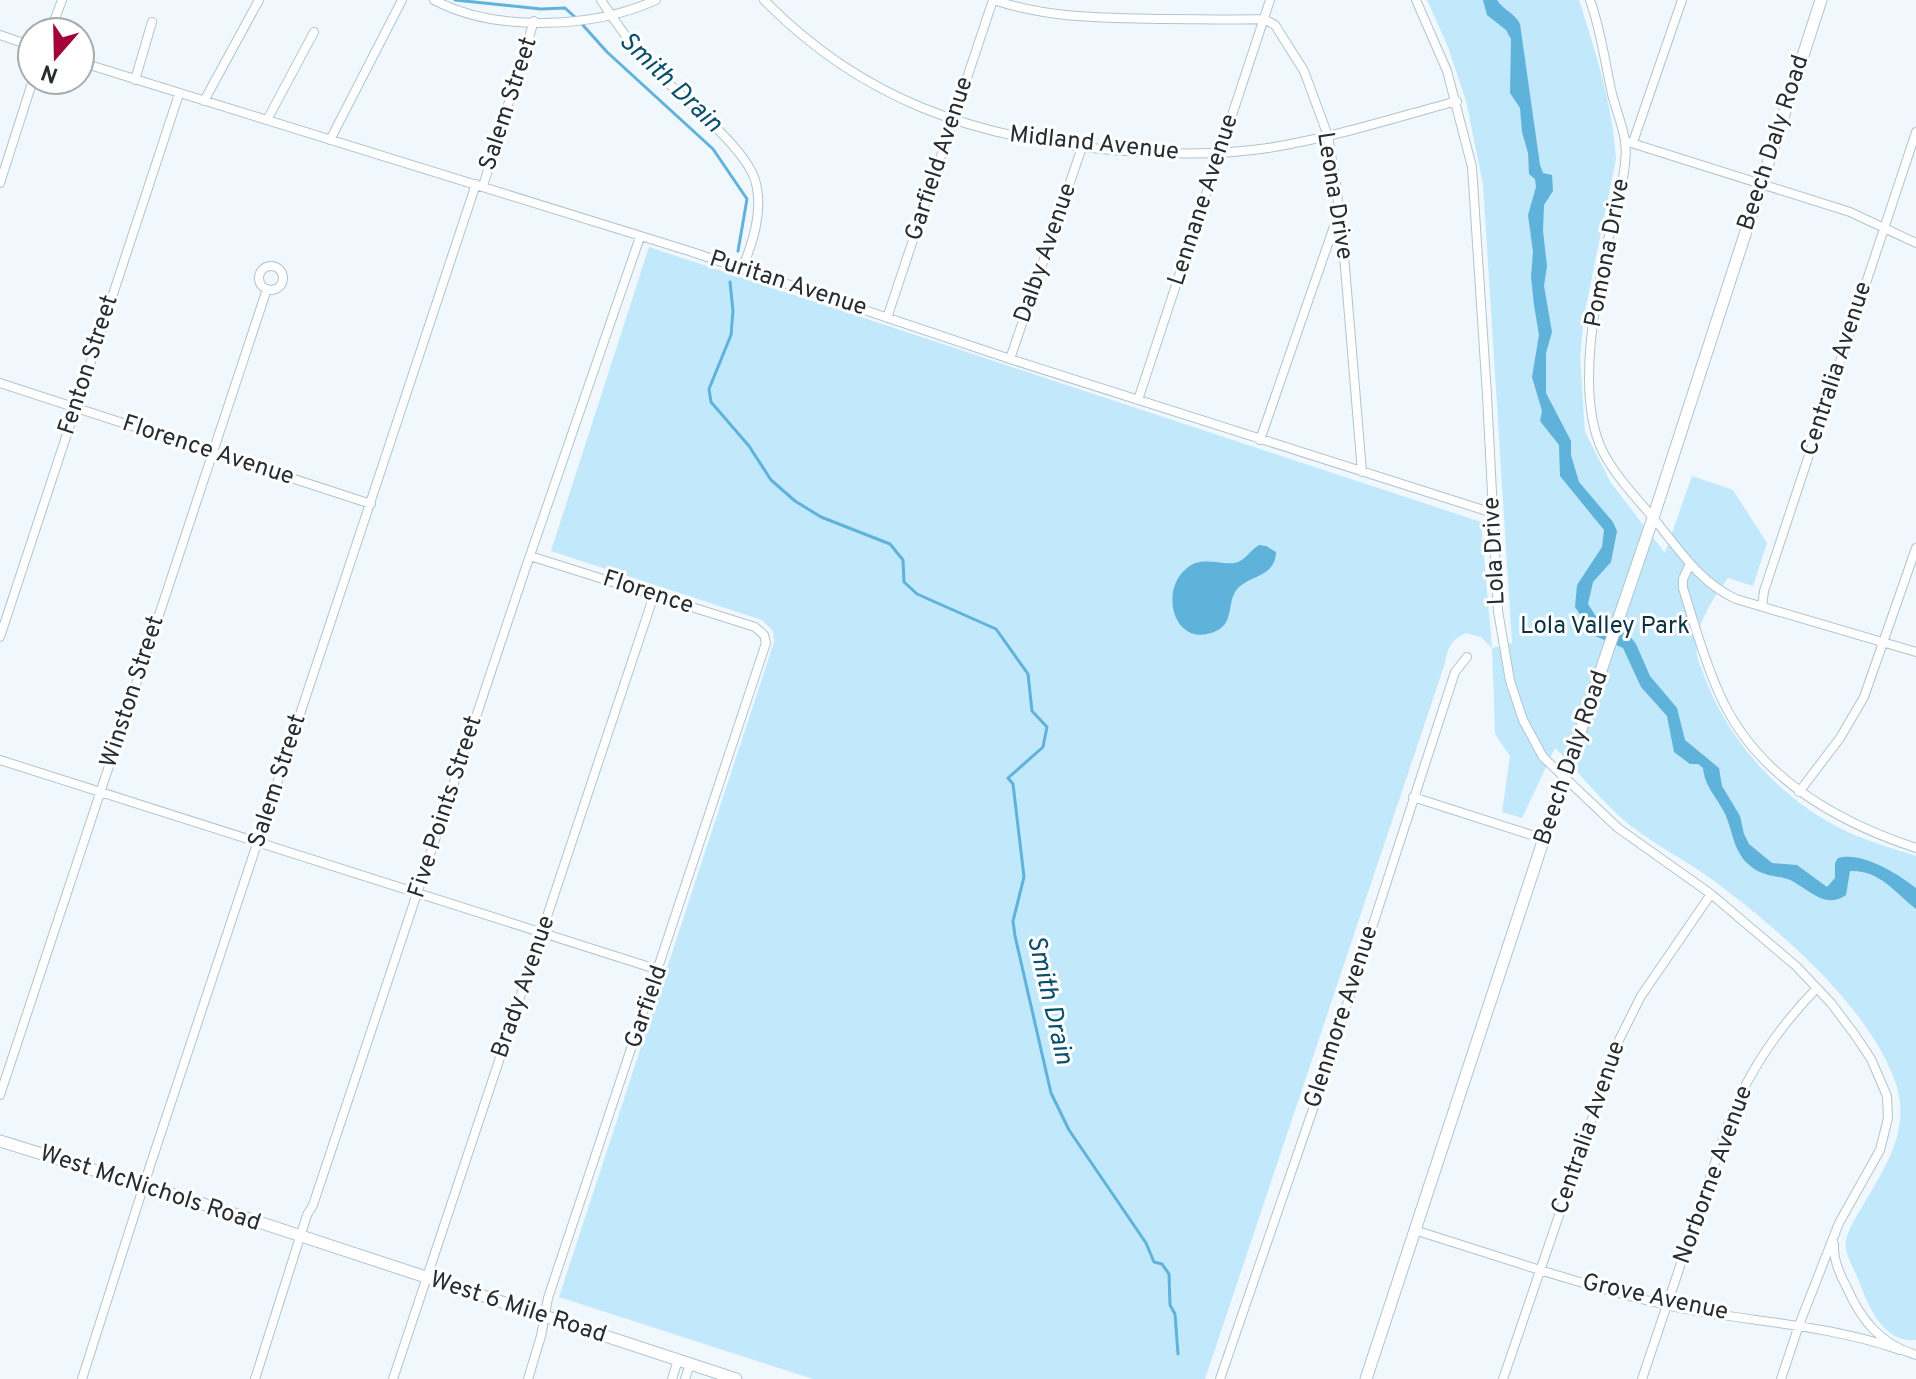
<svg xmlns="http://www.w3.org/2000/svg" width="1916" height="1379" font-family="Overpass,sans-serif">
<rect width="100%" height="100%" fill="#f0f8fd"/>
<!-- green -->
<path fill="#c2e8fc" d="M1427,0H1579C1595,51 1613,105 1616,159L1584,316L1580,358L1585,432L1611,483L1665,553L1692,476L1733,490L1767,543L1753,586L1728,578C1713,599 1693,627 1697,655C1698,662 1703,671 1705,678C1727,737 1772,788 1825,820C1853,837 1885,846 1916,856V1340C1879,1343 1867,1300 1856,1274C1851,1264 1844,1251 1846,1240C1849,1228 1856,1217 1862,1207C1885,1168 1911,1130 1896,1084C1870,1007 1779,930 1717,883C1689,862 1658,847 1631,826C1603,804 1580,773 1555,748L1522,818L1502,812L1510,756L1495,734L1492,648L1481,637L1466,633C1451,640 1448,647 1445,663L1205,1379H813L559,1297L774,642L773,631L762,620L551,551L649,247L1481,522L1492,648L1512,643L1483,184L1466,101L1448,47Z"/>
<!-- water -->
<path fill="#5fb3da" d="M1483,0H1497C1504,11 1515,13 1520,24L1540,165L1543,173L1552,175L1553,191L1544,205L1543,231L1547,266L1544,286L1552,332L1546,353V393L1571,441V455L1579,482L1613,522L1617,531L1611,562L1593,582L1588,604L1597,618L1629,635L1636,644L1650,676L1677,708L1685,740L1719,768L1722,786L1740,816L1744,834L1749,844L1772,863L1797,865L1827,887L1835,878V863L1838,858C1862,851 1898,874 1916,888V909C1894,892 1880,870 1850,871L1846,895C1827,908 1814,894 1797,884C1785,875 1769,878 1756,870C1732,855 1735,834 1724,812C1716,796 1705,787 1703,768L1698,764H1690L1674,752L1667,716L1641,687L1623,648L1588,633V626L1575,607L1577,585L1602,547L1604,530L1560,476L1559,445L1540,421L1542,411L1532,377L1539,335L1534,305L1531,277L1533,252L1528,215L1536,187L1535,179L1529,174L1528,153L1522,132L1520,108L1510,93L1511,39L1506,30L1487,15Z
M1259,545L1266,546L1276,552C1275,576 1254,574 1239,587C1226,599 1235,621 1218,630C1176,652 1157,592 1187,568C1201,556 1219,565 1235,563C1245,561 1250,550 1259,545Z"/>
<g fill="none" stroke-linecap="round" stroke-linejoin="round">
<!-- stream -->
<path stroke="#5fb3da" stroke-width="3" d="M455,0L541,9L565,8L576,18
M581,23L607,52L713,149L747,199L738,251
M730,282L733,311L731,335L709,389L711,402L749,446L771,480L795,501L821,517L890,544L903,560L904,582L917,594L996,629L1028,674L1032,711L1047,727L1043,747L1008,778L1013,784L1024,877L1013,921L1015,936L1051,1093L1069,1130L1146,1243L1154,1262L1162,1264L1169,1274L1170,1305L1175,1314L1178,1354"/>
<!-- minor casing -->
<g stroke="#b0c4cf" stroke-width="10">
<path id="minor" d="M434,0C496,33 594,28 656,0
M601,0C616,23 633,48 653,68C680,97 744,145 755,180C764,209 753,242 742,269
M764,0C862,100 974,138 1111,150C1164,154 1216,156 1268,148C1332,138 1394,118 1457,101
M994,0C1050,19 1106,18 1165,19C1198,19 1231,20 1264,19L1275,25L1304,71L1328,136L1336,184L1345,267L1362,472
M1416,0L1447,71L1472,167L1487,395L1498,611L1510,681L1523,720L1543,757L1618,828L1711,894L1796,966L1831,1003L1855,1035L1871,1059L1887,1096L1888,1118L1880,1150L1839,1223L1799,1325L1781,1379
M1590,0C1601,30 1605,63 1612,94C1616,110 1623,126 1625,141C1629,169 1616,203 1610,231C1597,291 1574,394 1603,452C1616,477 1636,497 1654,519C1679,549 1699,582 1736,599L1916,652
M50,32L62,0
M0,35L32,46
M80,62L689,251L1010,359L1493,513
M135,80L152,22
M204,101L259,0
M267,120L314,32
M330,140L402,0
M1625,141L1850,212L1916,243
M1633,142L1682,0
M0,183L33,80
M483,186L534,21
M259 278a12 12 0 1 1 24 0a12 12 0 1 1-24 0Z
M887,318L993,0
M1010,359L1082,147
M0,383L371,504
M1138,400L1270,0
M1260,440L1338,215
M1690,564L1683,579V588C1694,623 1704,660 1719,693C1755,775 1834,821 1916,848
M1762,606L1764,591L1916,132
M0,637L179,94
M0,760L659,970
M1799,792L1840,738L1864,697L1916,548
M1413,797L1544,839
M0,1095L267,289
M1414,1230C1498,1256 1580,1285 1666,1305C1743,1322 1824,1323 1900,1350
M1834,1244C1833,1259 1839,1273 1846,1286C1861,1320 1880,1344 1916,1355
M82,1379L150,1166L476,184
M255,1379L307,1215L313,1205L525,570L640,237
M393,1379L654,595
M528,1379L541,1336L548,1298L766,643L764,635L755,627L530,556
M672,1379L678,1360
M685,1379L690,1364
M1220,1379L1312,1112L1455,672L1467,657
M1503,1379L1619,1040L1641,996L1711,894
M1642,1379L1727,1127C1747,1073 1777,1029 1817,988"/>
</g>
<!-- secondary casing -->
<g stroke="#b0c4cf" stroke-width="13">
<path id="secondary" d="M0,1141L219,1209L736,1379
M1366,1379L1552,814L1653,518L1821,0"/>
</g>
<!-- minor -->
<use href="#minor" stroke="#fff" stroke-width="8"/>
<!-- secondary -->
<use href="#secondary" stroke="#fff" stroke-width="11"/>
</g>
<g text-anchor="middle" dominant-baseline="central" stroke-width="6" stroke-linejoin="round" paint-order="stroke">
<!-- street labels -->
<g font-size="24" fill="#252d31" stroke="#fff">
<text transform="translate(509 104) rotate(-72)">Salem Street</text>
<text transform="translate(1774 143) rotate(-72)">Beech Daly Road</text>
<text transform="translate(1094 144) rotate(6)">Midland Avenue</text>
<text transform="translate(940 159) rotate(-72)">Garfield Avenue</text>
<text transform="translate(1334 196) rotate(81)">Leona Drive</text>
<text transform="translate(1204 200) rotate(-72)">Lennane Avenue</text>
<text transform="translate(1046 253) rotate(-71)">Dalby Avenue</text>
<text transform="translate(1608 253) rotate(-79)">Pomona Drive</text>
<text transform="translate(788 284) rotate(18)">Puritan Avenue</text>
<text transform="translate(89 365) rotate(-72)">Fenton Street</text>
<text transform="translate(1837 369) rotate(-72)">Centralia Avenue</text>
<text transform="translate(208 451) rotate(18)">Florence Avenue</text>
<text transform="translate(1495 551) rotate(-93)">Lola Drive</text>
<text transform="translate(648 593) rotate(18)">Florence</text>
<text transform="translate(133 692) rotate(-72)">Winston Street</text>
<text transform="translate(1572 758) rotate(-71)">Beech Daly Road</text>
<text transform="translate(278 781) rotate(-72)">Salem Street</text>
<text transform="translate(446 807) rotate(-72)">Five Points Street</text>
<text transform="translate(524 987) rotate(-71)">Brady Avenue</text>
<text transform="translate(647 1007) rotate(-71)">Garfield</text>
<text transform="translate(1342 1017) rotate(-72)">Glenmore Avenue</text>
<text transform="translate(1589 1128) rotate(-71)">Centralia Avenue</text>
<text transform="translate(1714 1175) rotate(-70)">Norborne Avenue</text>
<text transform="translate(150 1189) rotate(18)">West McNichols Road</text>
<text transform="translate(1655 1298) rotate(12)">Grove Avenue</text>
<text transform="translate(518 1308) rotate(18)">West 6 Mile Road</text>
</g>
<!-- park labels -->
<g font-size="24" fill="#0a3242" stroke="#fff">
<text x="1605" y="627">Lola Valley Park</text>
</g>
<!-- water labels -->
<g font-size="26" font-style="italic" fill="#074f6a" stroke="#fff">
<text transform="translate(670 83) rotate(44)">Smith Drain</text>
<text transform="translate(1049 1000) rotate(77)">Smith Drain</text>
</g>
</g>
<!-- north arrow -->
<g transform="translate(56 56) rotate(200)"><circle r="38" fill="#ffffff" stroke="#a8abad" stroke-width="2"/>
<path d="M0-6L14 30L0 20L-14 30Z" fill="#a30538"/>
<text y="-12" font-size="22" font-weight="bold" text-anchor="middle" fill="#252d31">N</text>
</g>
</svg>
